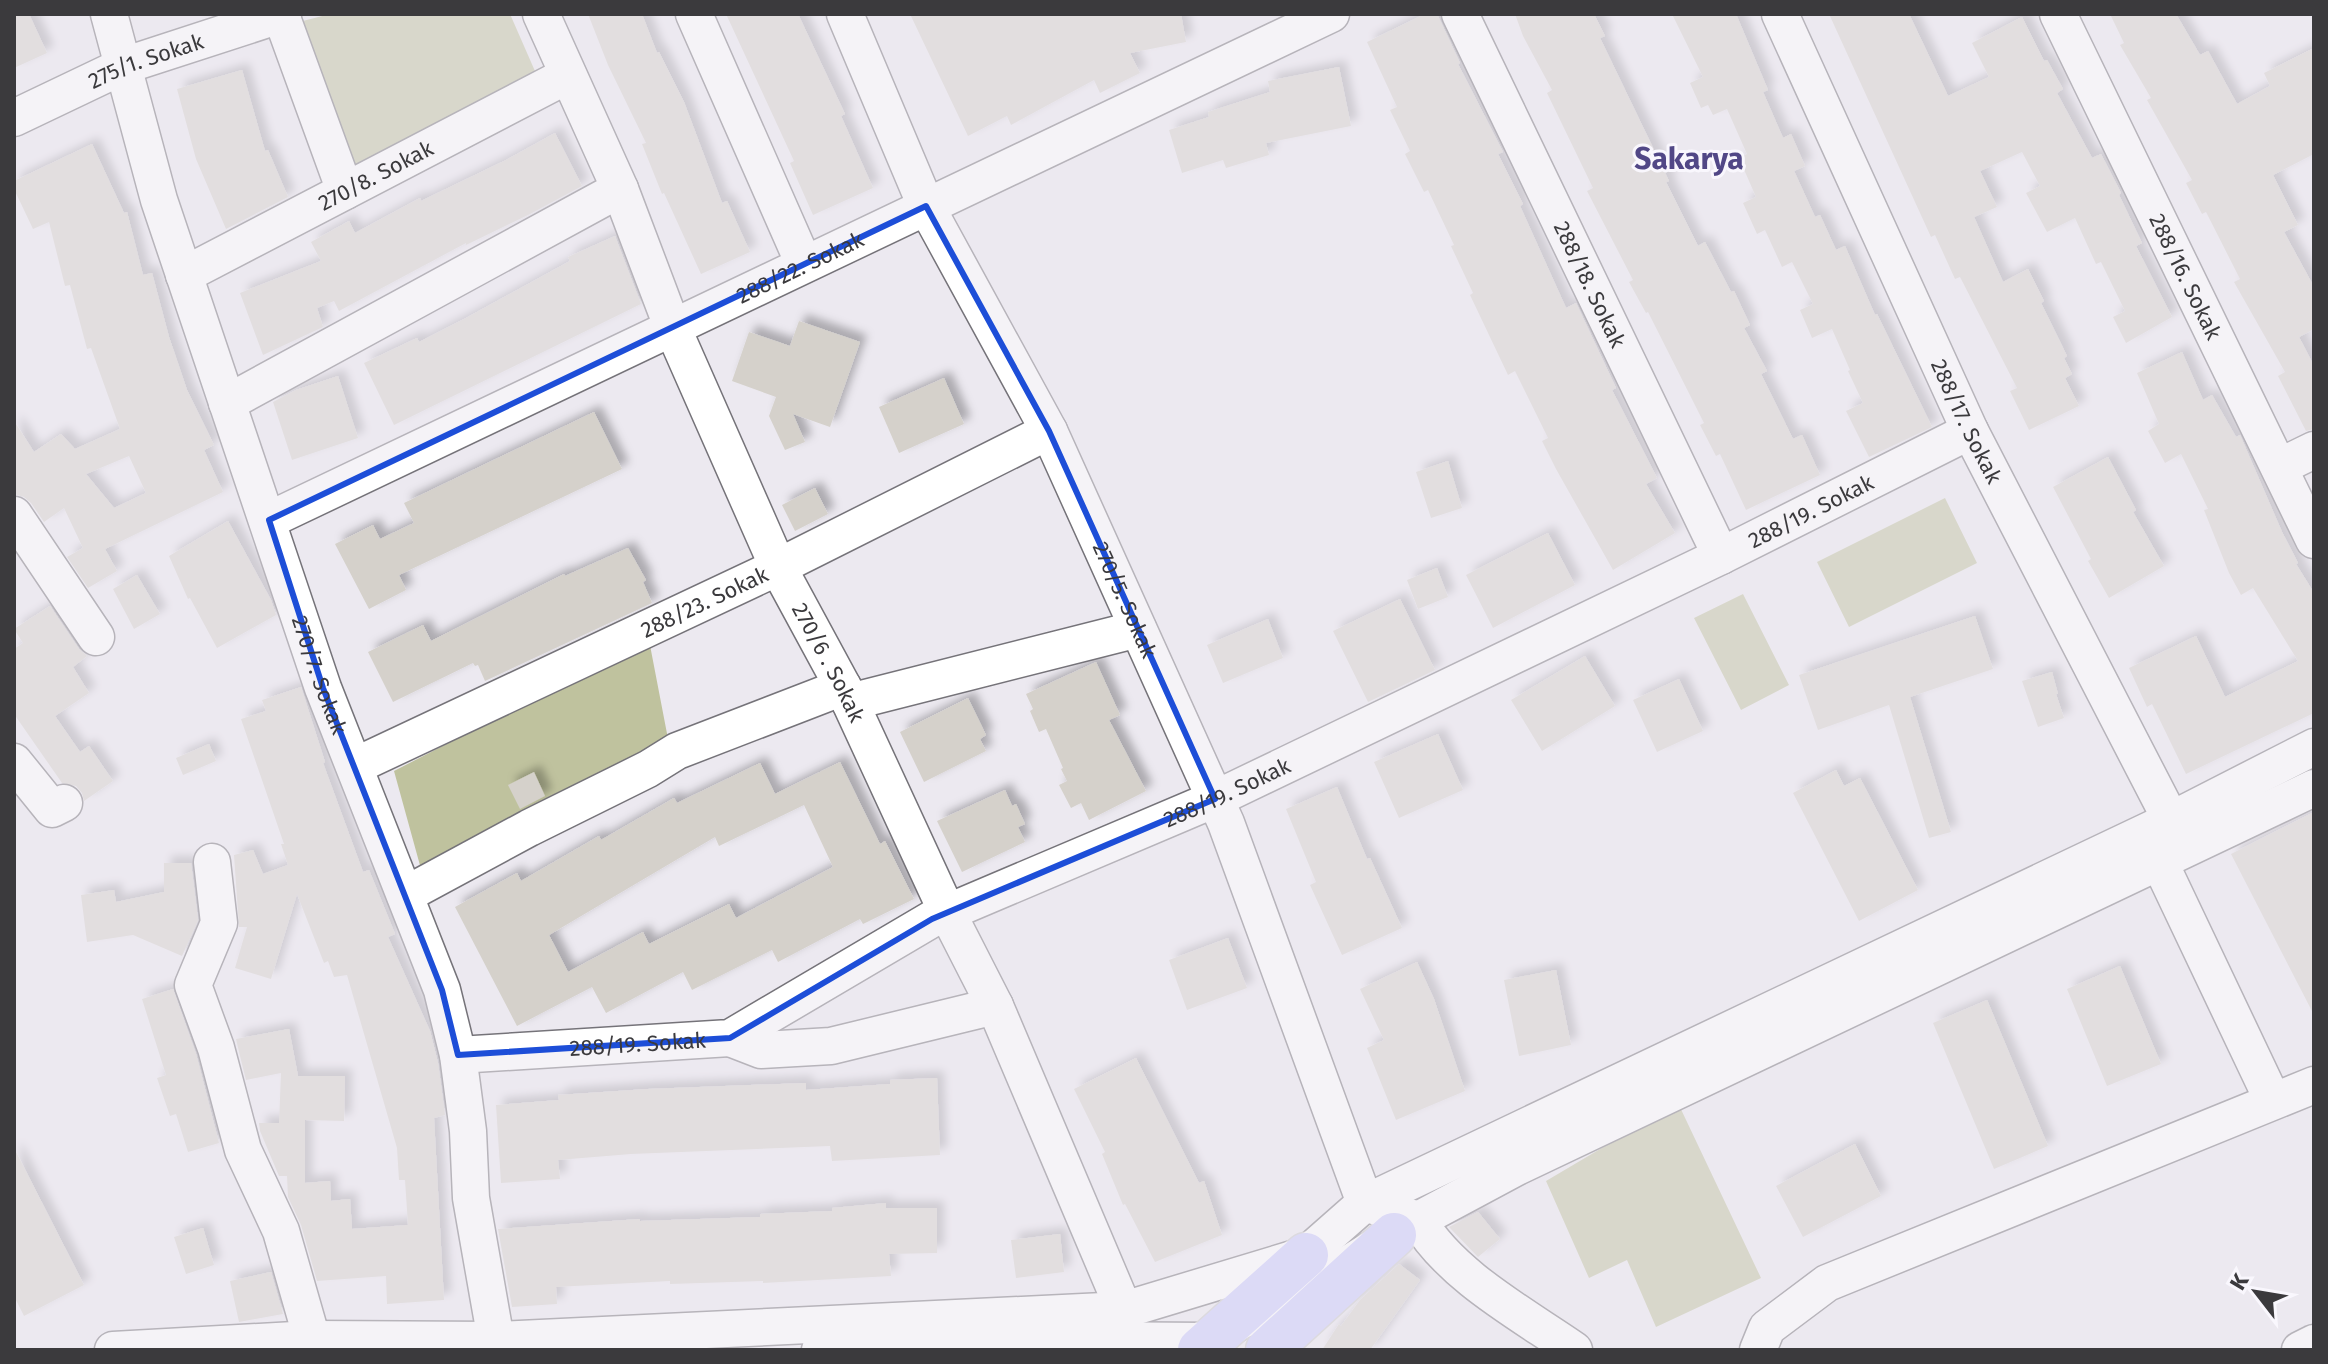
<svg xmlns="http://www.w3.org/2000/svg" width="2328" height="1364" font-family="'Fira Sans',sans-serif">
<defs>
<filter id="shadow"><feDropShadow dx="7" dy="-7" stdDeviation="4" flood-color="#0004"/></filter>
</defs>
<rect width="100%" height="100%" fill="#ece9f0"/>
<!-- green -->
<path fill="#bfc29e" d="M330,14H510L538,78L350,168L295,23Z
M1945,498L1977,563L1849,627L1817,562Z
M1743,594L1789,685L1741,710L1694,618Z
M649,640L669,744L421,869L394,771Z
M1678,1103L1761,1278L1656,1327L1627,1260L1589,1278L1546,1181Z"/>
<!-- building -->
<path fill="#d5d1cb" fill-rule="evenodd" filter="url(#shadow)" d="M14,14H29L47,53L14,68Z
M588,14H642L657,53L659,52L684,102L722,203L727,201L750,252L701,274L664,193L662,194L642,144L646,143L608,65Z
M726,14H798L845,114L841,116L873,188L813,215L790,163L794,161Z
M910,14H1181L1186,42L1130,53L1140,73L1100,93L1094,80L1011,125L1007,116L968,136Z
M1425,14H1437L1460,63L1458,64L1503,152L1498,154L1523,204L1520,206L1566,308L1576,303L1616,388L1612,390L1657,478L1646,484L1675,533L1613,570L1556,469L1542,441L1548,438L1515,371L1508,375L1470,295L1473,293L1451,246L1454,245L1428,190L1424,192L1405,154L1410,151L1390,110L1397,107L1367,42Z
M1515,14H1594L1605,36L1600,38L1669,181L1666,182L1698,246L1705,242L1731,292L1734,291L1750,325L1744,328L1767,371L1761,374L1793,439L1802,435L1820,475L1746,510L1720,454L1716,456L1700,425L1704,423L1648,312L1646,313L1629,282L1633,280L1587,191L1593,188L1547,93L1552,90L1523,36Z
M1672,14H1736L1768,90L1763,92L1783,138L1791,134L1805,166L1794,171L1815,217L1820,215L1836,250L1845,246L1875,315L1877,314L1932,427L1869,457L1846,411L1863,403L1848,371L1850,370L1832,329L1812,338L1800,310L1813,304L1792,262L1782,267L1765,230L1757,234L1743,203L1756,197L1739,158L1747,154L1727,109L1713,115L1708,105L1701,108L1690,83L1703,77Z
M1829,14H1909L1948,96L1989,77L1972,43L2022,17L2044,61L2047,60L2063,89L2057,93L2092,158L2101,154L2121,193L2119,195L2142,243L2136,246L2172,317L2126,343L2113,317L2125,311L2101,262L2096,264L2075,218L2047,232L2026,193L2040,186L2022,152L1980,171L1997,207L1974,217L2003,282L2028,269L2044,301L2041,303L2067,356L2064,358L2072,374L2065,378L2079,406L2029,430L2010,391L2017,388L1960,277L1955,279L1935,235L1931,237Z
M2110,14H2176L2200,55L2208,51L2237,104L2270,86L2264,73L2314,48V154L2273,175L2298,225L2284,232L2314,287V329L2299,337L2314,366V429L2306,431L2278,376L2285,372L2234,282L2240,279L2206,212L2202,214L2186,183L2192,180L2147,100L2151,98L2120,45L2124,43Z
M1339,67L1351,126L1266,143L1269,155L1226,168L1223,160L1182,173L1169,130L1209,117L1208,112L1270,92L1268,81Z
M242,70L265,151L268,150L288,197L226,229L196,159L177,89Z
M555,133L582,186L530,214L466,245V243L339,311L334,301L317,308L323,327L263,355L240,293L321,261L311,242L349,221L355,233L420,198L421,201L506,160Z
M92,144L124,213L127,212L143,275L152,273L169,337L187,390L214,445L204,450L223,492L105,549L117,571L88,588L67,557L83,548L64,508L44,522L31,503L24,497L14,494V421L34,452L61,434L75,449L120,429L91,348L87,349L70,285L65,286L49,222L33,229L14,189V181ZM129,456L146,493L114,508L86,474Z
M615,236L641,304L394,425L364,363L417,338L419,342L466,318L570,261L568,257Z
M799,321L860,342L830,427L793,414L805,442L785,450L769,416L776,397L732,381L749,332L790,346Z
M2182,352L2203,400L2212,395L2236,437L2240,435L2282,532L2298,563L2296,564L2314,593V713L2186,774L2152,704L2147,707L2129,668L2196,636L2225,697L2298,661L2253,588L2241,595L2229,573L2204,510L2208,509L2181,454L2165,463L2148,431L2159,424L2137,373Z
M338,376L358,438L292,460L273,402L296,390Z
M944,378L964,424L899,453L879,407Z
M594,412L622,469L399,575L406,590L369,609L335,544L373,525L380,539L414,523L404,503Z
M2108,457L2136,510L2133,512L2164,566L2109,598L2088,561L2091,559L2053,487Z
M1448,461L1462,508L1431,518L1416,472Z
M815,488L828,514L795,531L782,505Z
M228,521L271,600L276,615L217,648L190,598L188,599L169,556Z
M1548,533L1575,585L1493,628L1466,575Z
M628,548L646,580L643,582L652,603L485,681L478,665L475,666L473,663L393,702L368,652L423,625L431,641L564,574L565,576Z
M1437,568L1448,597L1418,609L1407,580Z
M137,575L160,614L134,629L113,589Z
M1400,599L1435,670L1368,702L1333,631Z
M50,606L79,649L87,656L73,667L89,693L55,716L80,752L89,746L113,781L84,801L82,793L76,786L62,783L14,714V649L23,643L14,629Z
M1975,616L1993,669L1910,697L1951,832L1929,838L1889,705L1818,730L1799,675Z
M1268,619L1283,658L1223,683L1207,645Z
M1585,656L1615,706L1542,751L1511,700Z
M1096,662L1120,715L1109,720L1146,791L1089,820L1081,803L1071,808L1059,785L1067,781L1061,769L1063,768L1046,729L1039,732L1030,711L1033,709L1026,694Z
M2052,672L2058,694H2056L2064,718L2038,727L2022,681Z
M1679,679L1703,731L1657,752L1633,700Z
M301,687L325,762L323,763L363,872L369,870L395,934L388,937L430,1031L438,1063L445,1115L434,1118L444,1300L387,1304L386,1276L317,1281L301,1225L288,1197L287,1176H279L260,1131L259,1123H279L281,1073L246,1080L240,1056L236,1039L289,1029L298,1076H345L344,1121L305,1120V1183L330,1181L331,1201L350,1199L352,1229L408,1225L405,1180H399L397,1148L347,975L334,977L328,961L324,963L297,894L271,979L235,968L247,927H239L234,855L253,850L263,874L288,865L281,844H284L241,719L266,711L262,700Z
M968,698L986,735L980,739L986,751L924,782L900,732Z
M1438,734L1463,790L1399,818L1374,762Z
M209,744L216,761L183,775L176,758Z
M840,762L880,844L885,841L914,899L863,924L860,919L778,962L772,950L692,990L683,972L606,1013L592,987L517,1026L455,907L517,873L521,881L599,836L601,840L674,798L677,803L760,763L775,794ZM804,805L833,867L736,918L729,904L649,944L643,932L568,972L549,935L715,837L719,846Z
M1836,770L1844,786L1860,778L1918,890L1859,921L1793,793Z
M534,772L545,796L520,809L508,785Z
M1337,787L1367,859L1370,858L1402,928L1342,955L1310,885L1316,882L1286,809Z
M1005,790L1012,806L1016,804L1025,824L1018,827L1025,842L962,872L937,821Z
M2314,812V1015L2231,854Z
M164,863H191L198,920L182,956L133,935L87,942L81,895L114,890L116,902L164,892Z
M1228,938L1247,988L1187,1010L1169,960Z
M1417,962L1434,999L1465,1091L1396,1120L1367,1048L1384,1040L1360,989Z
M2120,966L2161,1064L2107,1086L2067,989Z
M1556,970L1571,1045L1519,1056L1504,980Z
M173,989L196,1054L219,1143L188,1152L176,1114L170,1116L157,1078L166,1075L142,999Z
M1987,1000L2048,1146L1994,1169L1933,1023Z
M1136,1058L1199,1183L1204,1181L1222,1235L1155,1262L1125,1204L1123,1205L1102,1154L1105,1152L1074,1089Z
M937,1078L940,1155L832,1161L830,1146L631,1154L558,1160L560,1179L501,1183L496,1105L559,1100L558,1095L648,1089L806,1083V1090L890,1084V1080Z
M1855,1144L1881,1196L1803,1237L1776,1186Z
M14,1148L84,1285L24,1316L14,1296Z
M886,1203V1208H937V1253L889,1254L891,1276L763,1283V1281L670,1284V1281L556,1287L557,1304L512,1307L498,1229L640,1219V1221L760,1217V1214L832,1211V1208Z
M1478,1212L1500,1239L1478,1257L1449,1227Z
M203,1228L214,1265L186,1274L174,1237Z
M1060,1234L1064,1272L1016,1278L1011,1240Z
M1399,1264L1420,1280L1370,1350H1322L1339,1324L1341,1326L1360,1300Z
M271,1272L283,1314L239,1322L230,1281Z"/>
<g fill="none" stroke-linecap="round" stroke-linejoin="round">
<!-- minor casing -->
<g stroke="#757379" stroke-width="39">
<g id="minor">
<path id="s1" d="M109,14L159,200L323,688L442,990L458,1055L468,1131L471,1198L496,1340"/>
<path id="s2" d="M541,14L620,189L673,329L778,567L843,687L947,912L995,1006L1124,1310"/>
<path d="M694,14L804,264"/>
<path id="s3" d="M845,14L926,206L1049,431L1226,823L1365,1203L1418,1220C1451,1276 1522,1314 1574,1350"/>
<path id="s4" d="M1460,14L1721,556"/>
<path id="s5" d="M1780,14L1970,431L2171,820"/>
<path id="s6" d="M2058,14L2314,540"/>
<path d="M281,15L345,191"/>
<path id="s7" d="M14,118L123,66L283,14"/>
<path id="s8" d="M184,275L568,75"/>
<path d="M227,403L620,189"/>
<path d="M2279,467L2314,450"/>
<path d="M14,515L96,637"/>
<path id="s9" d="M269,520L1331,14"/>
<path d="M850,702L1138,629"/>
<path d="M14,762L52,809L64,803"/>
<path id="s10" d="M355,766L778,567L1049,431"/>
<path d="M2159,861L2273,1101"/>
<path d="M212,862L219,923L193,985L216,1048L243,1150L281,1231L312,1339"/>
<path d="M405,895L529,828L648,769L677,751L843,687"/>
<path d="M730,1038L761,1050L831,1046L995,1006"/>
<path id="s11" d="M458,1055L730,1038L932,919L1215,799L1721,556L1970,431"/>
<path d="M113,1350L312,1339L496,1340L1124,1310L1306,1255L1365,1203L2171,820L2314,747"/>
<path d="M820,1350L1073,1340L1208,1341L1240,1321L1296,1297L1418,1220L1517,1167L2314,788"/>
<path d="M1758,1350L1767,1328L1827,1283L2314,1085"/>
<path d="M2300,1350L2314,1343"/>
</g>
</g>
<!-- major casing -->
<g stroke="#c8c8c9" stroke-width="47">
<path id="major" d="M1200,1350L1306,1255
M1268,1350L1394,1235"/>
</g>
<!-- minor -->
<use href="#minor" stroke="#fff" stroke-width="36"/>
<!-- major -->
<use href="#major" stroke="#c8c7fd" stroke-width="44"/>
</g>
<!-- marked area -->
<path d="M0 0H2328V1364H0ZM926,206L1049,431L1215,799L932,919L730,1038L458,1055L442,990L323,688L269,520Z" fill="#ece9f0" fill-opacity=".55" fill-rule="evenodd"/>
<path fill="none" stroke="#1d4ed8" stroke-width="6" stroke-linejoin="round" d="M926,206L1049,431L1215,799L932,919L730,1038L458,1055L442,990L323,688L269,520Z"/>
<g text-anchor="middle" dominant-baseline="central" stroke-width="6" stroke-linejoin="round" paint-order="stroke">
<!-- street labels -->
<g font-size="22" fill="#3b3a3d" stroke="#f9f7fd">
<text stroke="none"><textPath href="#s7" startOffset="144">275/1. Sokak</textPath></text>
<text stroke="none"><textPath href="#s8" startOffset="216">270/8. Sokak</textPath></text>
<text stroke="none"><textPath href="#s9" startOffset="588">288/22. Sokak</textPath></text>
<text stroke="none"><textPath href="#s6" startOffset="292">288/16. Sokak</textPath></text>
<text stroke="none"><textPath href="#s4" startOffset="300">288/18. Sokak</textPath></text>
<text stroke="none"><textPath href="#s5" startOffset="448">288/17. Sokak</textPath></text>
<text stroke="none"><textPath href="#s11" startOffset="1476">288/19. Sokak</textPath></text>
<text stroke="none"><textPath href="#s3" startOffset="650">270/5. Sokak</textPath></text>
<text stroke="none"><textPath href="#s10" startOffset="386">288/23. Sokak</textPath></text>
<text stroke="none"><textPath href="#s2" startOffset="710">270/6 . Sokak</textPath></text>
<text stroke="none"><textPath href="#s1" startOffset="694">270/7. Sokak</textPath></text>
<text stroke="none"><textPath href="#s11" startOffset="828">288/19. Sokak</textPath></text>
<text stroke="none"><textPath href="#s11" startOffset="180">288/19. Sokak</textPath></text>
</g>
<!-- district labels -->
<g font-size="30" font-weight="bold" fill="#514786" stroke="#f9f7fd">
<text x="1689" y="159">Sakarya</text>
</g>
</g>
<!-- border -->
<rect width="2328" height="1364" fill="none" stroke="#3b3a3d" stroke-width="32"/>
<!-- north arrow -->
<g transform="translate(2256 1292) rotate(301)" stroke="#f9f7fd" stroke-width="6" paint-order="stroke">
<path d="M0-6L14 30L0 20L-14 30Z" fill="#3b3a3d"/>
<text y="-12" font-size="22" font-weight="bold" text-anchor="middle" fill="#3b3a3d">K</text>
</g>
</svg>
